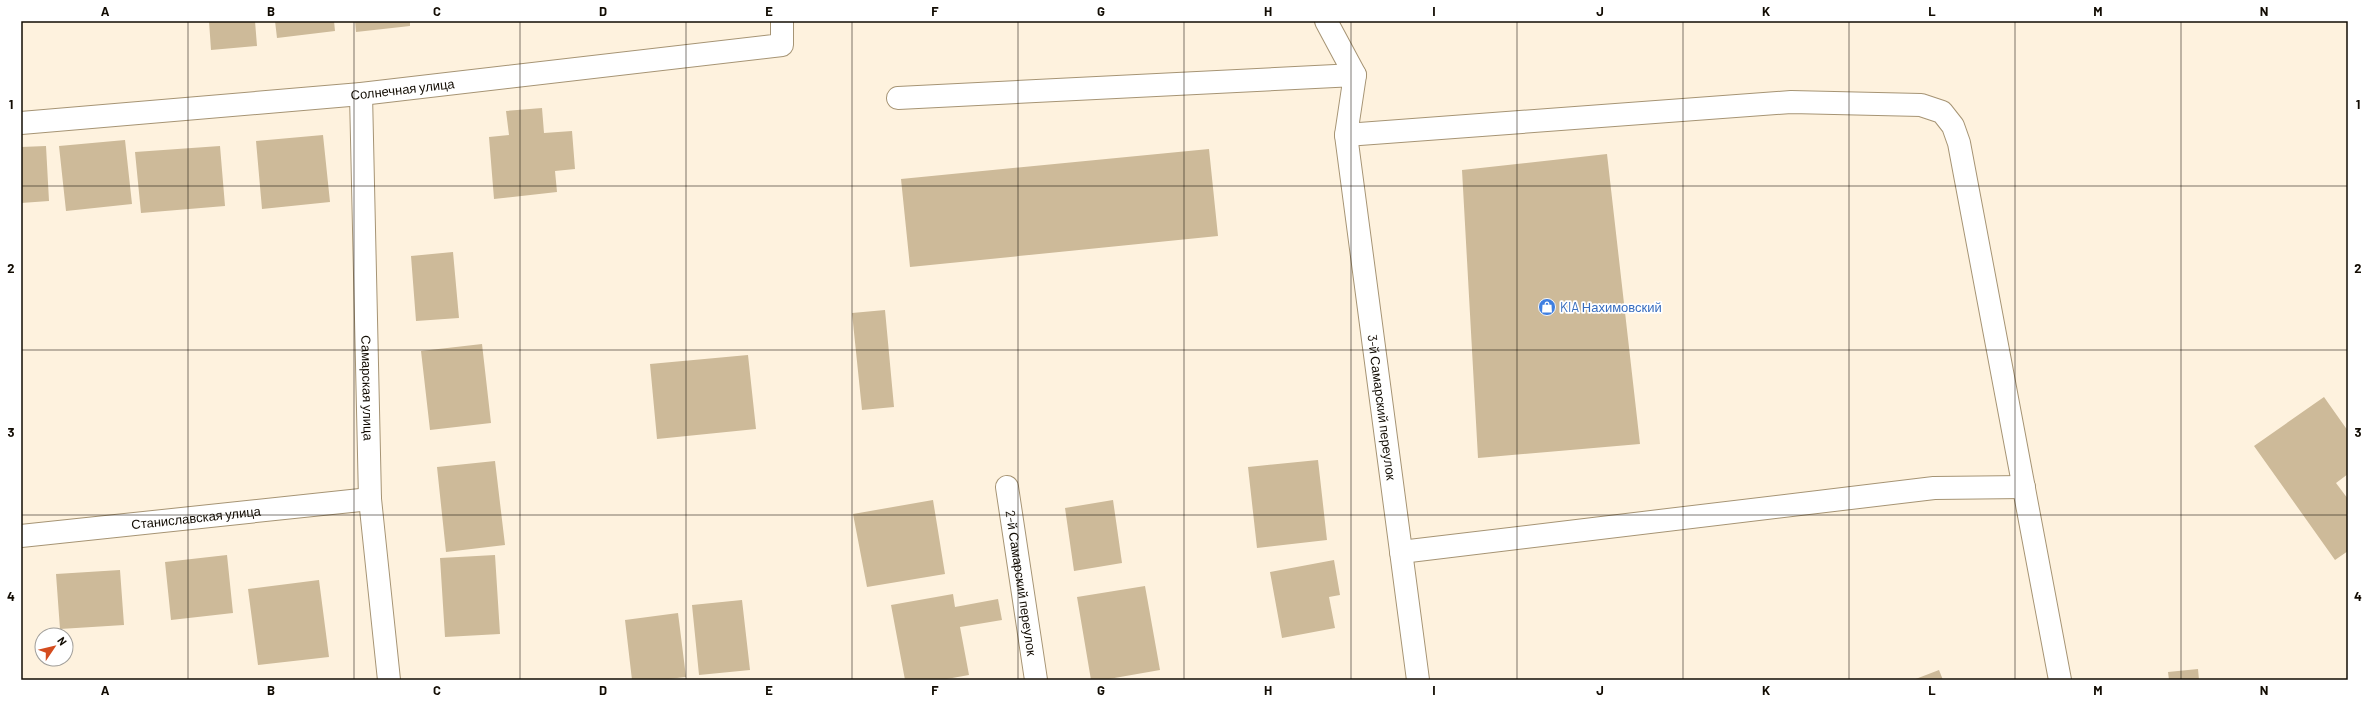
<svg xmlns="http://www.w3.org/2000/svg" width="2369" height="701" font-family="Barlow,sans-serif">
<rect width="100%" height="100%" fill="#fef2de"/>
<!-- building -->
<path fill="#cdba99" d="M209,21H255L257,46L211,50Z
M275,21H334L335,31L277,38Z
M355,21H410V26L356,32Z
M542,108L544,133L572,131L575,169L555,171L557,192L494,199L489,137L509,135L506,111Z
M323,135L330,202L262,209L256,141Z
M125,140L132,204L66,211L59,146Z
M46,146L49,201L21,203V147Z
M220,146L225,206L141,213L135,152Z
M1209,149L1218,236L910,267L901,179Z
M1607,154L1640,444L1478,458L1462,170Z
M453,252L459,318L416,321L411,256Z
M885,310L894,407L862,410L852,313Z
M482,344L491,423L430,430L421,351Z
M748,355L756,429L657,439L650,364Z
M2324,397L2348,431V474L2336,483L2348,499V551L2335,560L2254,446Z
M1318,460L1327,540L1257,548L1248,467Z
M495,461L505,545L446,552L437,467Z
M933,500L945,574L867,587L853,514Z
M1113,500L1122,563L1074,571L1065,508Z
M227,555L233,613L171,620L165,562Z
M495,555L500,634L445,637L440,558Z
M1334,560L1340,595L1329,597L1335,628L1282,638L1270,572Z
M120,570L124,625L60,629L56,574Z
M319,580L329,657L258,665L248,589Z
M1145,586L1160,670L1103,680H1091L1077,597Z
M953,594L955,607L998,599L1002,620L960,627L969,675L941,680H905L891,605Z
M742,600L750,670L699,675L692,605Z
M678,613L686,677L659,680H632L625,620Z
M2198,669L2199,680H2169L2168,672Z
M1939,670L1943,680H1913Z"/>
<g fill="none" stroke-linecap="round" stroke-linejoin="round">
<!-- minor casing -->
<g stroke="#a69474" stroke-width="24">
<g id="minor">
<path d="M1326,21L1355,75"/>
<path id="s1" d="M361,94L370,499L389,680"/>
<path id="s2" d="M898,98L1355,75L1346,135L1418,680"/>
<path id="s3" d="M21,123L361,94L782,45V21"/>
<path d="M1346,135L1791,102L1921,105L1942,112L1953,126L1959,143L2060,680"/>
<path id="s4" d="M1007,487L1036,680"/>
<path id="s5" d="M21,536L370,499"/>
<path d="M1401,552L1934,488L2024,487"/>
</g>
</g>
<!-- minor -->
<use href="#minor" stroke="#fff" stroke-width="22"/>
</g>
<!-- grid -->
<path fill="none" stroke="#120c03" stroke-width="1" stroke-opacity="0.55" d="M188,21V680M354,21V680M520,21V680M686,21V680M852,21V680M1018,21V680M1184,21V680M1351,21V680M1517,21V680M1683,21V680M1849,21V680M2015,21V680M2181,21V680M21,186H2348M21,350H2348M21,515H2348"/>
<!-- icons -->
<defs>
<g id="shop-disc" transform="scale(0.9)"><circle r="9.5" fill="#3f7fe0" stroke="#fff"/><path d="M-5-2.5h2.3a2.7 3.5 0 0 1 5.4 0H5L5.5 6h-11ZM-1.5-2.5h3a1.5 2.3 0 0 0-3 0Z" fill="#fff"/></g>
</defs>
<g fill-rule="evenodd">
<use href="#shop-disc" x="1547" y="307"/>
</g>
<g text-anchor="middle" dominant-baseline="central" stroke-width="3.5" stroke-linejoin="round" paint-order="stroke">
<!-- street labels -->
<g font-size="13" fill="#120c03" stroke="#fff">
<text stroke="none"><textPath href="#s3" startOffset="383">Солнечная улица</textPath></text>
<text stroke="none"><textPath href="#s1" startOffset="294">Самарская улица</textPath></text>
<text stroke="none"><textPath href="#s2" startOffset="793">3-й Самарский переулок</textPath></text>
<text stroke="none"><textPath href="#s5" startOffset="176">Станиславская улица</textPath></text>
<text stroke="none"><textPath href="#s4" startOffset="97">2-й Самарский переулок</textPath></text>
</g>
<!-- shop labels -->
<g font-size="13" fill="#366cbe" stroke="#fff" text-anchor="start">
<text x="1560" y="307">KIA Нахимовский</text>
</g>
</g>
<!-- border -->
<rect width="2369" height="701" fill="none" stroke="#ffffff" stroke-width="44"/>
<!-- north arrow -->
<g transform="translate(54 647) rotate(55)"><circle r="19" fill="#ffffff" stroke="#a09e9a"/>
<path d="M0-3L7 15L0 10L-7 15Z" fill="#d44c1f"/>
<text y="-6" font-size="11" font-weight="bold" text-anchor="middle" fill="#120c03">N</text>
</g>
<rect x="22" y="22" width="2325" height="657" fill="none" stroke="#120c03" stroke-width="1.5"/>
<g font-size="13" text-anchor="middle" font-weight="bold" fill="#120c03">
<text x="105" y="16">A</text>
<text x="271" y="16">B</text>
<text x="437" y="16">C</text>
<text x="603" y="16">D</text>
<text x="769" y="16">E</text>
<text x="935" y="16">F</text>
<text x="1101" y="16">G</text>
<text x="1268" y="16">H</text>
<text x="1434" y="16">I</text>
<text x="1600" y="16">J</text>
<text x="1766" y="16">K</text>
<text x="1932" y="16">L</text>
<text x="2098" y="16">M</text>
<text x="2264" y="16">N</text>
<text x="11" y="109">1</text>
<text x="2358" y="109">1</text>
<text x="11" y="273">2</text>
<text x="2358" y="273">2</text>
<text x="11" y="437">3</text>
<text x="2358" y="437">3</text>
<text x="11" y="601">4</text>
<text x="2358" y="601">4</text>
<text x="105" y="695">A</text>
<text x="271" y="695">B</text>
<text x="437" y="695">C</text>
<text x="603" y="695">D</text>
<text x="769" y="695">E</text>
<text x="935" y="695">F</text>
<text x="1101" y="695">G</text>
<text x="1268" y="695">H</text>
<text x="1434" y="695">I</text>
<text x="1600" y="695">J</text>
<text x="1766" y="695">K</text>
<text x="1932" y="695">L</text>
<text x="2098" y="695">M</text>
<text x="2264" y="695">N</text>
</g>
</svg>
